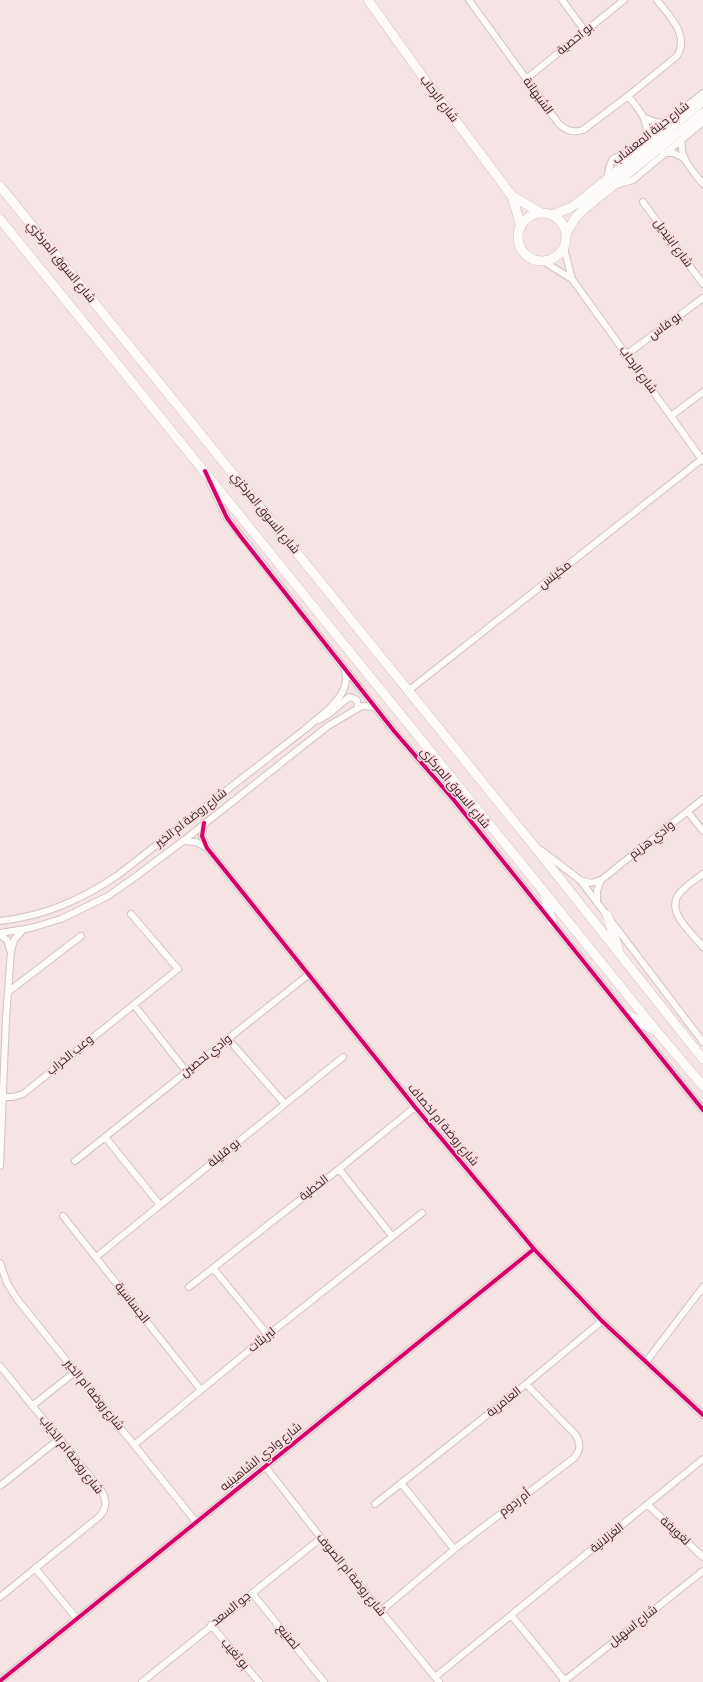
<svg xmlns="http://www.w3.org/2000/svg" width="703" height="1682" font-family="'Sofia Sans Condensed',Cairo,sans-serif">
<rect width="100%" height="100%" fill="#f6e4e5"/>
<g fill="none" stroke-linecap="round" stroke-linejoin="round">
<!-- street casing -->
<g stroke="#d2c3c4" stroke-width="8">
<path id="street" d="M469,0L559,124C567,131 573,133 583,130L628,96L677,56C690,35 669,16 657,0
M562,0L585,31
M526,79L624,0
M628,96C638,109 650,120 646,138
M645,118L655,122L666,123
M682,139C679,158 692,170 703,184
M664,153H674L683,158
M607,178L610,165L613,159L630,151L703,93
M615,185L633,180L703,122
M643,202L703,284
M564,248L572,279L703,461
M543,261L572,279
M627,354L703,298
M671,416L703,392
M210,483L227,518L345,669L394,731L453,799L703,1110
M408,691L702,459
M319,720L329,714L349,697L353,698L357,700L358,708
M688,812L703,831
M204,823L202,836L207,848L415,1107L534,1249L602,1321L703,1415
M183,841L196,842L205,847
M541,850L580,880L703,1042
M703,874C695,880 685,886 679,894C665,912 693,934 703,947
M580,880L591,883L601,880L703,799
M597,902V891L601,880
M0,921C45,916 81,900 118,875L304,730C320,716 352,696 345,671
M0,933L31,928L61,919L108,896L135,877L183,841L328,726L362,706L374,707
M0,935L7,940L10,950
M8,992L81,936
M134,1005L186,1071
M228,1039L285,1104
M3,1097H13L23,1094L178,969L131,914
M106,1138L160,1205
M75,1161L308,975
M0,1166L6,1018L11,952L14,940L23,930
M339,1169L392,1236
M63,1216L201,1390
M96,1257L343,1057
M0,1263L7,1283L17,1299L196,1522
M213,1268L268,1335
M189,1287L339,1169L415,1107
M646,1362L703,1287
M0,1366L101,1490C107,1500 107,1507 100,1516L0,1597
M32,1406L75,1372
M134,1445L268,1335L422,1213
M265,1466L321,1538L439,1682
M401,1483L454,1549
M0,1486L59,1439
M375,1504L526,1384L602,1321
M648,1505L703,1557
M35,1568L77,1619
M252,1593L324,1682
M381,1611L457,1547L574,1458C581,1450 581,1443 575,1434L526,1384
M511,1615L565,1681
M211,1625L259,1682
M435,1677L703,1459
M0,1681L534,1249
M142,1682L321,1538
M563,1682L703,1571"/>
</g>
<!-- secondary casing -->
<g stroke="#d2c3c4" stroke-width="10">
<path id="secondary" d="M368,0L423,77L512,196L521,227
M0,186L530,841L703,1059
M512,196L541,213
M518 237a24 24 0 1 1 48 0a24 24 0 1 1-48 0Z
M552,215L570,208L579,202L703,101
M0,219L659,1034L703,1086
M566,233L576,217L584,209L703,113
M545,896L552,922
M607,915L618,948
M627,1014L653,1030"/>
</g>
<!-- street -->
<use href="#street" stroke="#fefbfb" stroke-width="6"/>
<!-- secondary -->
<use href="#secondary" stroke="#fefbfb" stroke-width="9"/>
<!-- cycleway casing -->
<g stroke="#fddddf" stroke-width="6">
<path id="cycleway" d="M205,471L227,518L241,537L394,731L453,799L703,1110
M204,823L202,836L207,848L415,1107L534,1249L602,1321L703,1415
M0,1681L534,1249"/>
</g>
<!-- cycleway -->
<use href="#cycleway" stroke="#d6006c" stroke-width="4"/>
</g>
<g text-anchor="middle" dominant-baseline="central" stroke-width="3" stroke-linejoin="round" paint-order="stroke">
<!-- street labels -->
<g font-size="12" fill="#332526" stroke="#fddddf">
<text transform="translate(575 39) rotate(-39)">بو احصية</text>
<text transform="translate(538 96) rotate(54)">الشبهانة</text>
<text transform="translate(439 99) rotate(53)">شارع الرحاب</text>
<text transform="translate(651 133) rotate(-38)">شارع حينة المعشاب</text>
<text transform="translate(673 243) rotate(54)">شارع ابنيديل</text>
<text transform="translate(61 262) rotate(51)">شارع السوق المركزي</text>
<text transform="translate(665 326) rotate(-36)">بو فاس</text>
<text transform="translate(638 370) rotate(54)">شارع الرحاب</text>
<text transform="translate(265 513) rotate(51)">شارع السوق المركزي</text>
<text transform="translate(555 575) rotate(-38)">مكينس</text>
<text transform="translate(455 788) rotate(50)">شارع السوق المركزي</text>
<text transform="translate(191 818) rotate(-38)">شارع روضة ام الخير</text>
<text transform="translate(652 840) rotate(-38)">وادي هزيم</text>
<text transform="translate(70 1055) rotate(-39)">وعب الخراب</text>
<text transform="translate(206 1056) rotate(-38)">وادي لحصين</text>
<text transform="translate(443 1125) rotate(50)">شارع روضة ام لخصاف</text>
<text transform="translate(224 1153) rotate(-39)">بو قليلة</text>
<text transform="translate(314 1188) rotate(-38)">الخطية</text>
<text transform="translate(132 1303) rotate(52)">الجساسية</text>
<text transform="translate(262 1340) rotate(-39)">لبريثات</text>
<text transform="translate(94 1395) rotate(51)">شارع روضة ام الخير</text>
<text transform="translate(504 1402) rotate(-39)">العامرية</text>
<text transform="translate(71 1455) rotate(52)">شارع روضة ام الذياب</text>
<text transform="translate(261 1457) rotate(-39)">شارع وادي الشاهينيه</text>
<text transform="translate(515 1503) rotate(-37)">أم ردوم</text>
<text transform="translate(675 1531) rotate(43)">لغويفة</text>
<text transform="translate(607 1538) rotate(-39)">الغزلانية</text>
<text transform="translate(351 1575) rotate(51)">شارع روضة ام الصوف</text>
<text transform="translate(231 1609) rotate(-39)">جو السعد</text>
<text transform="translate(633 1626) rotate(-38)">شارع اسهيل</text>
<text transform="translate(288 1637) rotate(51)">لصنيع</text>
<text transform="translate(235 1654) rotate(50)">بو ثغيب</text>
</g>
</g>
</svg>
